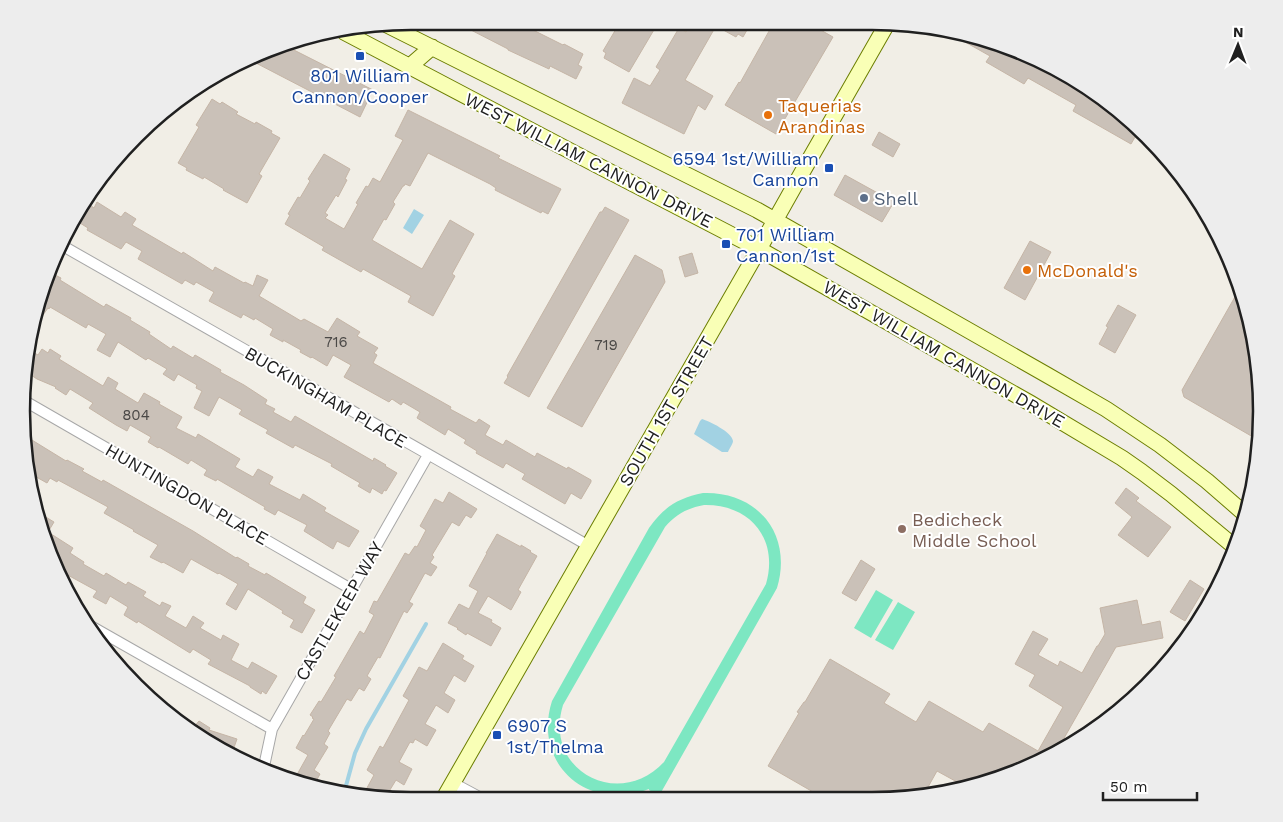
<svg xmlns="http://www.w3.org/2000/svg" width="1283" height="822" font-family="'Work Sans',sans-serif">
<rect width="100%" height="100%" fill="#f1eee6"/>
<!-- pitch -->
<path fill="#7de7c2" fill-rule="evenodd" d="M703,493C758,491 793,535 777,588L659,796L649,790V789C588,813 532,764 552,701L649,528C664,507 678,498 703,493ZM704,505C750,504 779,539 766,584L664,762C618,811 543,770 563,705L665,527C676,514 688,508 704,505Z
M876,590L893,600L871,638L854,628Z
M898,602L915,612L893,650L875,640Z"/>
<!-- water -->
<path fill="#a2d2e3" d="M414,209L424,215L412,234L403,228Z
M702,419C709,421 732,432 733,441C733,444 729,449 728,452H722L694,434L700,421Z"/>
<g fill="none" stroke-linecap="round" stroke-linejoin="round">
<!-- stream -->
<path stroke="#a2d2e3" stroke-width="4" d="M344,793L355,753L366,729L426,624"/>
</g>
<!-- building -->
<path fill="#cac1b8" stroke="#c5b5a6" d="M473,22H527L525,26L563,45L564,44L583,54L578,65L582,67L576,79L550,66L549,69L508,50V49L469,29Z
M624,23H658L629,72L604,58L606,53L603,51L616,29L619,31Z
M691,23H751L743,37L738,34L736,37L716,26L685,80L713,96L705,110L698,105L684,134L622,103L634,78L650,86L660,70L656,67L679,28L686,32Z
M773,24H810L833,37L776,134L725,105L739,82L740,83Z
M959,34L1021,51L1129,118L1155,146L1153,148L1135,137L1131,144L1073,111L1076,105L1028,78L1024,84L986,62L990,56L958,38Z
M282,44L373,90L360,117L254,62L257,56Z
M212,99L220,104L222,102L238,112L236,114L255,124L256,122L272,131L271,133L280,138L259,174L262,176L247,203L223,190L224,189L204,177L203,179L186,170L187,168L178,163L199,127L196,125Z
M408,110L500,156L498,158L561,189L548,214L542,211L541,213L495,190L496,188L490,184L428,153L410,186L405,184L404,186H403L393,202L395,204L386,220L384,219L372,240L422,269L450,220L474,234L452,274L455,276L433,316L408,302L411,296L363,269L361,272L322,250L324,247L285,224L290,215L288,214L298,197L300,198L310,181L308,179L324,154L350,169L345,179L347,180L338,197L336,195L325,213L328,215L325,218L344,229L358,204L356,203L366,186L368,187L373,178L380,182L403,140L395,136Z
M879,132L900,144L893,157L872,145Z
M845,175L894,202L882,222L834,195Z
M97,202L121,217L125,212L136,219L132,225L182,254L183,252L213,271L215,267L244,283L245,282L253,286L257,275L268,280L259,296L301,321L304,319L328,332L337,318L360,332L357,336L378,348L374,353L377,355L373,363L451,407L450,409L476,423L479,419L490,426L485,435L503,445L506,440L535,457L537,453L567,469L568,467L591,480V482L581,499L571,493L565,504L522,479L525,474L506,463L503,468L476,453L477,451L464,443L466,440L448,429L445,435L417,418L420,412L403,402L401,405L392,399L389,402L344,377L351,365L333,355L327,366L312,357L311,358L300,352L301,350L283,340V342L270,335L273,329L255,318L254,320L243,314L241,318L209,301L214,292L196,282L194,285L185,280L182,284L138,259L142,251L126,242L121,249L87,230L88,228L80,223L90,205L94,208Z
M605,207L629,220L529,397L504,383L508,377L507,376L600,212H602Z
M1030,241L1051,252L1025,300L1004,288Z
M692,253L698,273L685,277L679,257Z
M635,255L662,270L665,282L582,427L547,408Z
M49,272L61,278L60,280L104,307L106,304L131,318L130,320L150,332L149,334L171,349L173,346L193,358L195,355L221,370L220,372L244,385L267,400L265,404L275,409L273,412L291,422L295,416L373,461L374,458L386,465L385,466L397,473L386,491L384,490L382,494L372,488L370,493L358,486L360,483L331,466L332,464L295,445L293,448L266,433L268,430L239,414L242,410L219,397L209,416L194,408L202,391L196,388L197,385L178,374L174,381L163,374L167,369L148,358L146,360L118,342L110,357L97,350L106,334L88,324L86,328L50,307L49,309L48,308L33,329L42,285Z
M1240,288L1248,310L1261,385L1260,425L1253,437L1184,397L1182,390Z
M1118,305L1136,315L1115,353L1099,344L1108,327L1106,326Z
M42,349L48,353L50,349L61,356L59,359L103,386L108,377L118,383L115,389L138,403L144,393L160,402L159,404L182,417L176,428L196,438L198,434L240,459L235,467L253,477L258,469L273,477L269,484L300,500L303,494L326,508L324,511L359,531L349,547L337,541L333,549L304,531L307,525L278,510L275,515L264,509L265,507L217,479L216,481L204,475L207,470L191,460L188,464L159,447L158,448L148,442L151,437L130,425L127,431L116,425L89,408L93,403L70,389L66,395L55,388L56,387L37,379L25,371L29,350L38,355Z
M27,437L66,461L67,460L84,469L82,471L102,482L103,480L193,531L236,558L237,557L249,564L248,566L265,575L266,573L306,597L303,603L315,610L302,633L290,627L294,620L282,613L283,611L248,589L236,610L226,604L238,584L219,573L218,574L191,559L183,573L163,562L162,563L150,557L158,545L133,531L134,530L104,513L108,507L58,480L57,482L50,478L47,483L31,474Z
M1126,488L1139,498L1136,501L1171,527L1148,557L1118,535L1132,517L1115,503Z
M449,492L477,509L471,518L466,515L459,526L452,522L432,555L434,557L430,563L437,567L431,576L425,573L409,602L413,604L407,613L404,611L380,658L378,657L367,676L371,679L364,691L359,688L351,701L347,699L328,731L330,733L324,744L328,747L314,770L320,774L314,785L294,780L308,755L296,748L303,735L304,736L314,719L312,718L313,717L310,715L319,701L321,702L336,677L334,676L360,631L364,634L374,615L369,612L374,601L377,602L405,553L409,555L415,546L417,547L426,530L420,526L435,499L443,503Z
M34,510L54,522L48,532L73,548L70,553L84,562L83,564L104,576L106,573L126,585L128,582L146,592L143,596L160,606L162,602L171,606L165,616L186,628L193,616L204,623L200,628L221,640L223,635L239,644L231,660L248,669L252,662L277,676L266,694L262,691L261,694L250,687V686L208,664L211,660L193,649L190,653L138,621L137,623L124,615L128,607L110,596L106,604L93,597L97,591L64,573L62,577Z
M497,534L521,547V545L531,551L530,552L537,556L518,590L521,592L511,610L488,596L478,613L492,620L491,622L501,628L491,646L467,633L466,635L457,629L458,628L448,623L459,604L469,609L478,591L469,586L487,553H486Z
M861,560L875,569L856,601L842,593Z
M1190,580L1204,589L1185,621L1170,612Z
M1137,600L1142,625L1160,621L1163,638L1116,647L1055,754L1044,761L968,788L937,771L923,796L897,800H827L768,766L799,713L797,712L804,702H805L830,659L890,694L884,703L916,722L929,701L983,732L989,723L1038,751L1063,707L1029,686L1035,675L1015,664L1033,631L1048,639L1038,655L1058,666L1060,661L1082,673L1097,646H1098L1105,634L1100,608Z
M443,643L464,656L462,659L474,666L465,682L454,675L444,693L455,700L448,713L436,705L425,724L436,730L427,746L415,739L413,743L410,742L399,762L412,769L404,785L396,780L385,798L362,797L374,775L367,770L380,746L383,748L409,700L403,696L419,667L427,671Z
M199,721L210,728L209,730L237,739L232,753L193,728Z"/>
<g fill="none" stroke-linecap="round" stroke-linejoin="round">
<!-- street casing -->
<g stroke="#a7a7a7" stroke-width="12">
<path id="street" d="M63,246L589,546
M23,400L351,589
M89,625L272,729
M263,771L272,729L428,455
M453,783L481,798"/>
</g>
<!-- secondary casing -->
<g stroke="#6c7e00" stroke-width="17">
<path id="secondary" d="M387,25L757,210L1047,375L1106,409L1160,445L1207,481L1246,515
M344,32L593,163L759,249L1030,403L1122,458L1142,472L1171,494L1236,548
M409,67L432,47
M444,798L759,249L804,169L887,24"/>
</g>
<!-- street -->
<use href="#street" stroke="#fff" stroke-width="10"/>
<!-- secondary -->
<use href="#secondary" stroke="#f9ffb6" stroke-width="15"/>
</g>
<!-- markers -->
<g fill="#1a4fb4" stroke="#fff" stroke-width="2">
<rect x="355" y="51" width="10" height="10" rx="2.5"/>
<rect x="824" y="163" width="10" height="10" rx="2.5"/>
<rect x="721" y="239" width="10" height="10" rx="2.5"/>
<rect x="492" y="730" width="10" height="10" rx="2.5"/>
</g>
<g fill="#e8710a" stroke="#fff" stroke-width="2">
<circle cx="768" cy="115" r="5"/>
<circle cx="1027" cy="270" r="5"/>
</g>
<circle fill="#5c6f8a" stroke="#fff" stroke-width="2" cx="864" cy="198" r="5"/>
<circle fill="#8d6e63" stroke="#fff" stroke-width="2" cx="902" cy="529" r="5"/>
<g text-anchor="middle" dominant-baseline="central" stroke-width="4" stroke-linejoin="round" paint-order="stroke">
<!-- number labels -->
<g font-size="15" fill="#4a4846">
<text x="336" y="342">716</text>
<text x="606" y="345">719</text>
<text x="136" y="415">804</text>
</g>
<!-- transit labels -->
<g font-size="18" fill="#164399" stroke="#fff" text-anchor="start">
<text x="360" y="75" text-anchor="middle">801 William<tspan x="360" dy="21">Cannon/Cooper</tspan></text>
<text x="819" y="158" text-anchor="end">6594 1st/William<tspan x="819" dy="21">Cannon</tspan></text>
<text x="736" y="234">701 William<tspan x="736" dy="21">Cannon/1st</tspan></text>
<text x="507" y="725">6907 S<tspan x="507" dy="21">1st/Thelma</tspan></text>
</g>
<!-- food labels -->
<g font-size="18" fill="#c56008" stroke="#fff" text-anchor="start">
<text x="778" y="105">Taquerias<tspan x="778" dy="21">Arandinas</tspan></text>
<text x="1037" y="270">McDonald's</text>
</g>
<!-- street labels -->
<g font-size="18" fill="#202020" stroke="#fff">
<text transform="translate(589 160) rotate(27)">WEST WILLIAM CANNON DRIVE</text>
<text transform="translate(944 354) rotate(30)">WEST WILLIAM CANNON DRIVE</text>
<text transform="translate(326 397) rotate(30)">BUCKINGHAM PLACE</text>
<text transform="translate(666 411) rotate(-60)">SOUTH 1ST STREET</text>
<text transform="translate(187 494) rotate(30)">HUNTINGDON PLACE</text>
<text transform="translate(339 611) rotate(-60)">CASTLEKEEP WAY</text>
</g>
<!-- service labels -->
<g font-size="18" fill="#4e5e75" stroke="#fff" text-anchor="start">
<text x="874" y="198">Shell</text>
</g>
<!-- education labels -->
<g font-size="18" fill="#785e54" stroke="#fff" text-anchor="start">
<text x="912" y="519">Bedicheck<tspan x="912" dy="21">Middle School</tspan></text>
</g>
</g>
<!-- crop -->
<path d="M0 0H1283V822H0ZM411 30H872A381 381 0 0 1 1253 411V411A381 381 0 0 1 872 792H411A381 381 0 0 1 30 411V411A381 381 0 0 1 411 30Z" fill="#ededed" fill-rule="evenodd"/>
<path fill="none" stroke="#202020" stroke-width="2.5" d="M411 30H872A381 381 0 0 1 1253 411V411A381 381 0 0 1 872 792H411A381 381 0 0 1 30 411V411A381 381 0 0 1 411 30Z"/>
<!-- north arrow -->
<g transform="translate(1238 45) rotate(1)" stroke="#ffffff" stroke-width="4" paint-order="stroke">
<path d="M0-4L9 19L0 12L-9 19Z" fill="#202020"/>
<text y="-8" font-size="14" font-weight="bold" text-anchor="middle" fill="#202020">N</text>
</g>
<!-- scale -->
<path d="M1103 792v8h94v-8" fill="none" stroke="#202020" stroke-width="2.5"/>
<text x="1110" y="792" font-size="15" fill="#202020" stroke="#ffffff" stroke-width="4" paint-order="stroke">50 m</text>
</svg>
